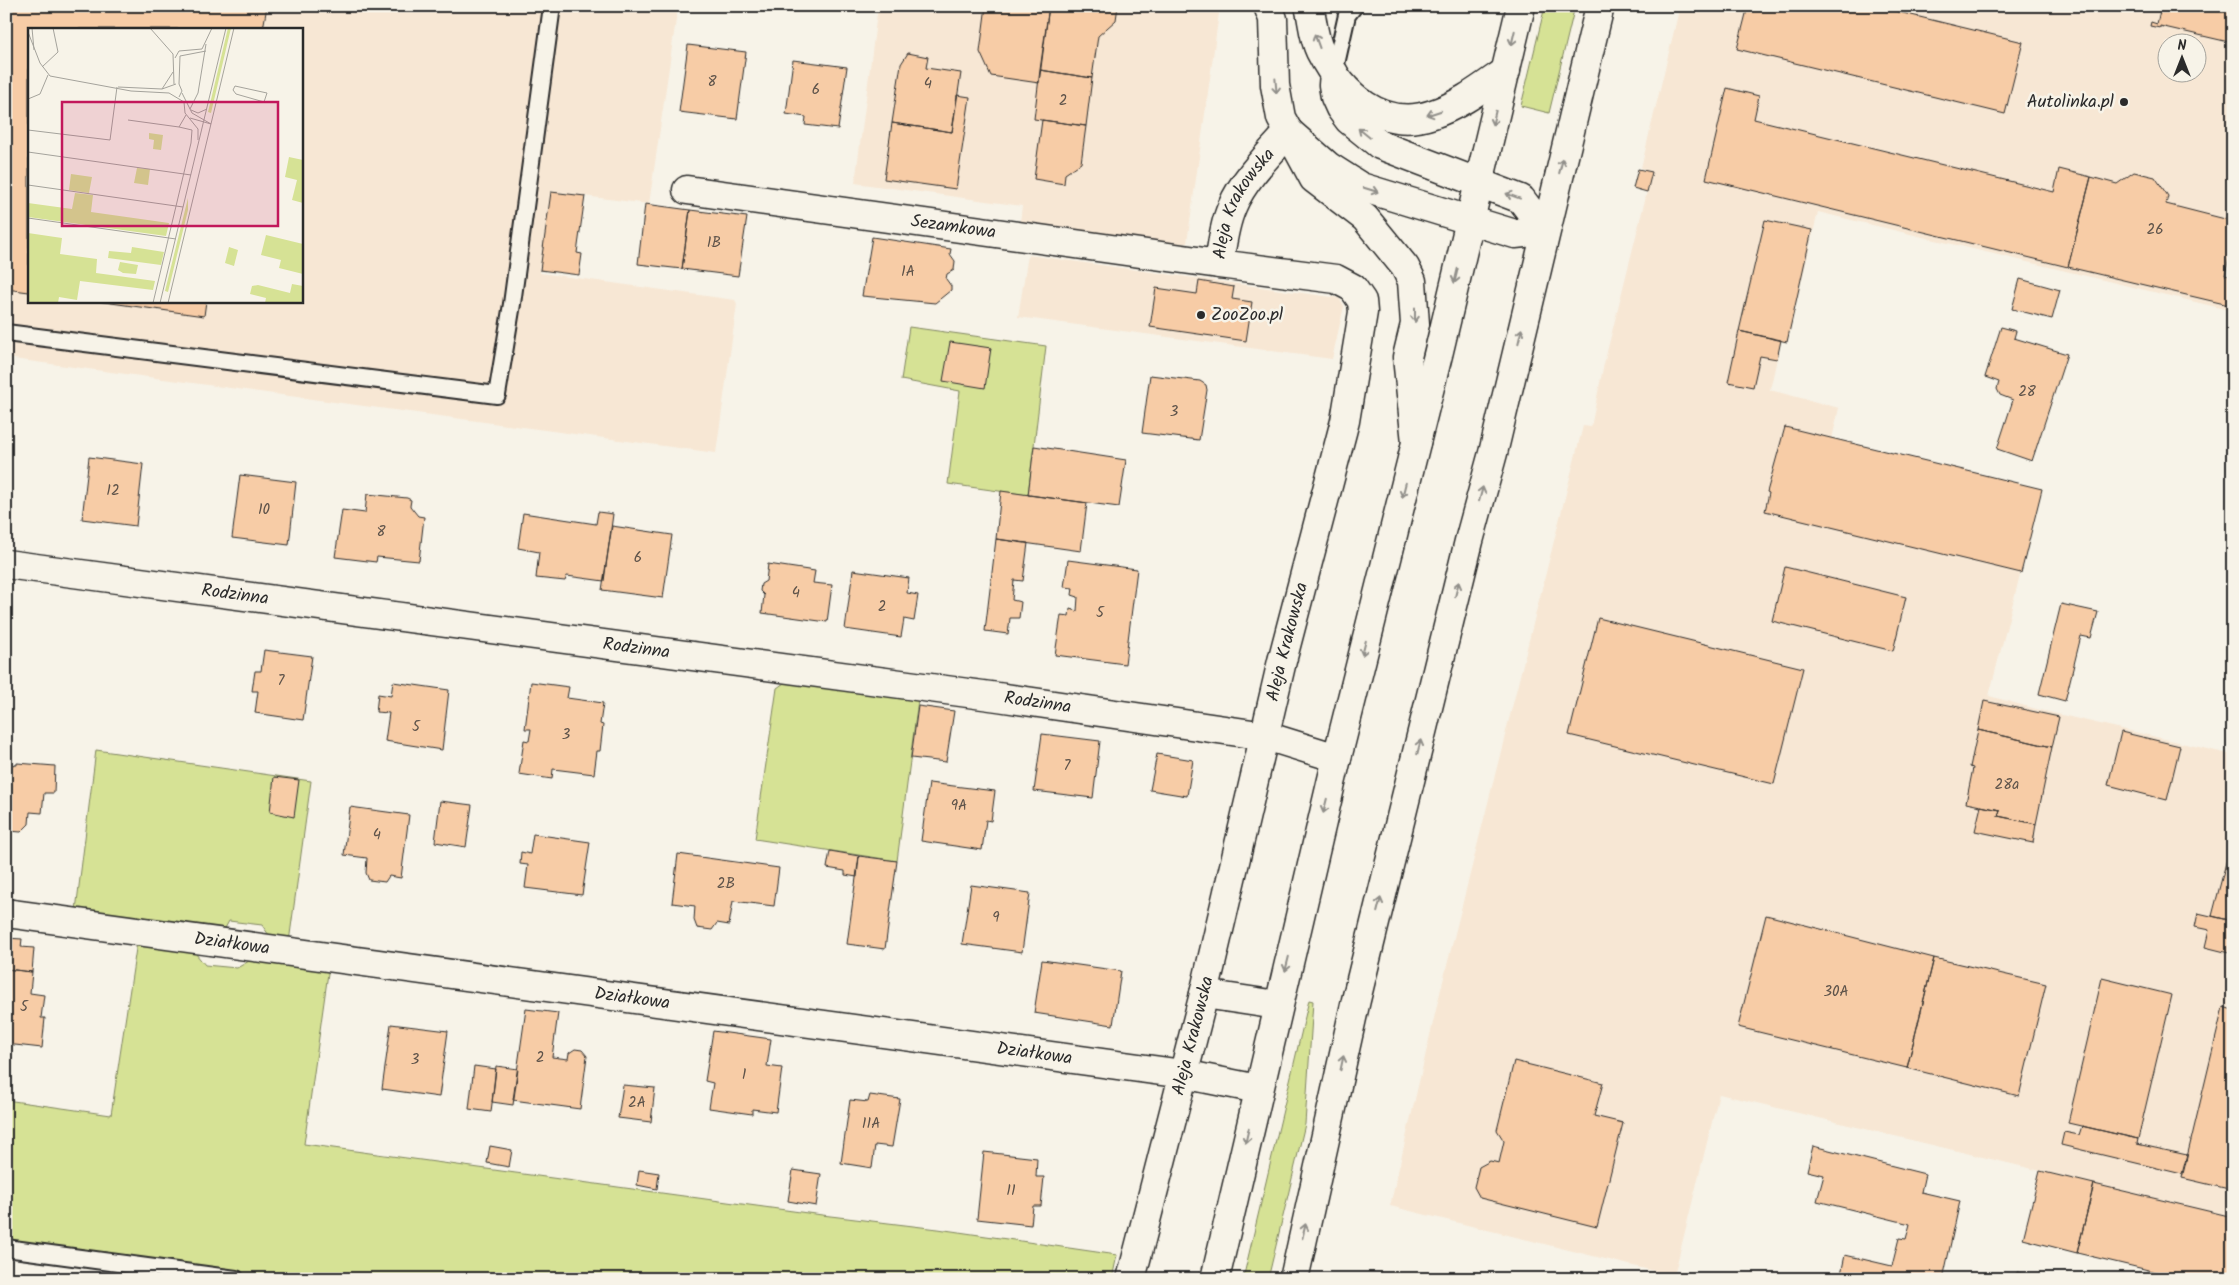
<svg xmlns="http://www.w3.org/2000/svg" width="2239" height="1285" font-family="Kalam,sans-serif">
<rect width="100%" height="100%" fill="#f7f3e8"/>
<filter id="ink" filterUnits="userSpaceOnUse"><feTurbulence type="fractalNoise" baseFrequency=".02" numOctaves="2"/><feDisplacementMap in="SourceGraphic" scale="10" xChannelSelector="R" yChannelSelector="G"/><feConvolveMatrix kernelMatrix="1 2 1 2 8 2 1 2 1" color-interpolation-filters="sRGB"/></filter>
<g filter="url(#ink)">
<!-- built -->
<path fill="#f7e7d4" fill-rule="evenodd" d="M6,6H678L649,204L551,192L540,273L735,300L737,304L716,453L6,358ZM29,29H301V301H29Z
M878,6H1220L1187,243L1166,244L1023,229L1020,222L1022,206L855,183Z
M1680,6H2233V240L2225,275L2233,277V311L1818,212L1787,342L1781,341L1770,390L1839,408L1832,439L2042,489L1989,696L2036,709L2233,755V1217L1719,1094L1674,1276L1390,1206L1439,997L1583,426L1591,427L1603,368L1652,172L1641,168ZM2166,42H2196V72H2166Z
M1028,255L1339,298L1344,306L1332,359L1018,317Z"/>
<!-- green -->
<path fill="#d6e295" stroke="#808660" d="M1545,6H1575L1549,113L1521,106Z
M909,327L1046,346L1028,495L948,484L960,391L901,380Z
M784,683L918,700L897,861L755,839L777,688Z
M96,750L311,781L289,942L273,941L262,925L229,921L223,932L76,910Z
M137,942L191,948L205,965L237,968L256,957L329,966L304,1144L822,1215L938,1229L1117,1255L1112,1279H280L6,1242V1100L111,1115Z
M1309,1000L1313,1001L1305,1124L1268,1279H1243Z"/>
<!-- building -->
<path fill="#f7cca6" stroke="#2b2b2b" d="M6,6H267L263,29H29V292L6,289Z
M986,6H1049L1039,83L991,76L980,52Z
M1049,6H1118L1116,20L1098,36L1092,78L1040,70Z
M1748,6H1874L2023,42L2005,114L1737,49Z
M2161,6H2233V43L2160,26V28L2150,26L2151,22L2157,24Z
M688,45L746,52L737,119L679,112Z
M908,53L928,57L926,68L961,73L952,132L892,123L901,64Z
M793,60L847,67L838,129L805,125L806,117L786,114Z
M1040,70L1092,78L1086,126L1034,119Z
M1727,88L1759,96L1754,119L2054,192L2059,169L2091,177L2068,267L1706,179Z
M957,95L970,97L956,189L884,179L892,123L952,132Z
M1042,120L1086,126L1081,163L1065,174L1064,184L1034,179Z
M1638,169L1652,172L1647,192L1633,188Z
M2134,172L2155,177L2168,196L2166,204L2233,221V240L2225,275L2233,277V306L2068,267L2091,177L2117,184Z
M551,192L585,196L577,253L582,254L579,275L540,270Z
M645,204L690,210L682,269L638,264Z
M690,210L747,217L738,276L682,269Z
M1765,220L1812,230L1787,342L1739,331Z
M872,237L951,249L950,254L955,261L954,270L947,274L946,279L951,286V290L935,303L862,296Z
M2020,279L2060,290L2052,319L2012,309Z
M1199,281L1234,287L1232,299L1252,302L1246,341L1150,327L1156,288L1197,294Z
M97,301H206L204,316Z
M2001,327L2016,331L2014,338L2067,354L2032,461L1997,449L2013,400L2000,395L1997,389L1999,382L1985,377Z
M1739,331L1781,340L1777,359L1760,356L1753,387L1728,382Z
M950,342L991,348L985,388L943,381Z
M1150,375L1200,381L1206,385L1207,390L1199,440L1142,433Z
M1785,427L2042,489L2021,573L1765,511L1769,493L1767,492Z
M1034,446L1126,460L1119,507L1028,495Z
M89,457L143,464L136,526L82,519Z
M240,475L296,482L289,545L232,538Z
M1001,491L1087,503L1081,551L996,539Z
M367,494L407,498L411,500L410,506L418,516L424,517L419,561L377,557L376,562L335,557L342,510L365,513Z
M598,512L613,514L604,581L567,576L565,581L536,578L539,552L518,548L523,513L596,524Z
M612,526L672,535L663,598L602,590Z
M996,539L1028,543L1023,581L1014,580L1012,600L1021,602L1019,618H1010L1008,634L985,631Z
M1068,560L1137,569L1125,664L1055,655L1061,615L1069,616L1070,609L1077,611L1078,597L1072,595L1073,588L1064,587Z
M768,564L815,571L813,583L832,585L827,622L762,613L764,595L760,591L761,584L766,581Z
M1785,567L1906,597L1893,651L1772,621Z
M853,570L909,578L907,593L918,595L914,621L904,619L901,637L845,629Z
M2061,604L2098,612L2091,638L2081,636L2065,701L2039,694Z
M1598,618L1803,668L1774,784L1569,735Z
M264,650L312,656L303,720L255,713L258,691H252L255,671H261Z
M393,682L449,690L442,750L385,741L389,713L376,712L378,694L391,696Z
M531,682L569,687L567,698L603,703L600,724L603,725L600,751H597L594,774L553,769L552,779L519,774L524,740L529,741L531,729H525Z
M1984,701L2059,717L2052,747L1978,730Z
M918,706L954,711L946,762L911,758Z
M1978,730L2052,747L2036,824L1998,816L2000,810L1966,803L1973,768L1970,767Z
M2121,732L2180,746L2167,800L2108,785Z
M1042,734L1100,741L1093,798L1034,791Z
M1157,754L1193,760L1187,796L1150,790Z
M17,763L55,766L54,793H44L42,813L30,812L29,824L21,832L9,831L6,833V764L17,765Z
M274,777L299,780L294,817L270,812Z
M929,783L995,791L991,821L986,820L982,850L921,841Z
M440,801L472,805L466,847L435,842Z
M1981,806L2000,810L1998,816L2036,824L2033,843L1975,831Z
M350,807L409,815L401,878L389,876L385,882L369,880L366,873L367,858L344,855Z
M533,834L590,842L582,895L525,888L528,865L520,864L521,852L530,854Z
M2233,836V921L2212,916Z
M830,851L859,856L857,877L845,875V871L827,868Z
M678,854L779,868L774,906L733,901L729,925L717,923L712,930L697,928L694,920L695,906L672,903Z
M859,856L897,861L885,949L847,944Z
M971,885L1030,893L1022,952L962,944Z
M2198,913L2233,921V954L2205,947L2209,930L2195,927Z
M1766,915L1934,958L1907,1068L1738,1027Z
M6,938L22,939L21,947L34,948L32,972L6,969Z
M1934,958L2046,984L2019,1096L1907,1068Z
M1042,960L1121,971L1113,1025L1034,1013Z
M6,969L32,972L30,993L44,995L41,1018H45L42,1048L6,1044Z
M2102,978L2172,995L2138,1139L2068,1123Z
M2223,1007L2233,1010V1190L2182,1178Z
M526,1009L558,1013L552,1057L568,1059L569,1053L575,1049L582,1050L587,1056L580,1109L513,1100Z
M391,1024L448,1031L439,1097L382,1089Z
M713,1031L771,1039L767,1066L782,1068L776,1112L752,1109V1114L709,1108L713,1083L705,1081Z
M1514,1061L1603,1083L1594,1116L1623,1123L1597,1227L1480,1198L1474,1187L1479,1167L1490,1161L1499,1163L1504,1141L1497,1130Z
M474,1066L496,1069L491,1112L469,1109Z
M496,1066L518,1069L513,1105L492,1102Z
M623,1085L655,1088L651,1122L618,1118Z
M870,1095L900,1099L892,1147L875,1145L872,1168L841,1163L850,1100L868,1102Z
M2082,1126L2138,1139L2137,1144L2187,1155L2182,1174L2061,1145L2064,1132L2079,1135Z
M490,1146L512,1150L509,1167L487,1163Z
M1813,1146L1925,1174L1921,1192L1960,1201L1943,1279H1840L1845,1255L1892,1266L1899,1238L1906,1239L1910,1224L1817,1201L1824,1175L1807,1171Z
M984,1152L1037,1158L1036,1177H1044L1041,1206H1033L1031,1225L977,1219Z
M639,1170L659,1173L657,1189L637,1185Z
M793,1170L821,1174L816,1206L788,1201Z
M2040,1171L2094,1184L2077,1253L2023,1239Z
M2094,1184L2233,1217V1279H2186L2077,1253Z
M2017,1272L2047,1279H2015Z"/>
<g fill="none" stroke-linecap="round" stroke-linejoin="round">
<!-- service casing -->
<g stroke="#2b2b2b" stroke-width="20">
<path id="service" d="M1334,73L1347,15L1354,6
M6,333L497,395L512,304L552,6
M6,1248L236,1279"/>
</g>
<!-- minor casing -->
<g stroke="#2b2b2b" stroke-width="31">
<g id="minor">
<path d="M1268,6L1273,19L1275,85L1281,118L1314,179L1365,218L1405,267L1412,281L1415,324L1407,357L1416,442"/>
<path d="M1309,6C1313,21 1313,37 1320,51C1342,94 1381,132 1433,114C1460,105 1483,87 1506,71"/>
<path d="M1289,132L1328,166L1361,187L1515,234L1545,231L1521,199L1380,145L1349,120L1340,108L1335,97L1333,85L1334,73"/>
<path id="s1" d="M687,190L1219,264"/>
<path id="s2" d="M6,564L998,697L1266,736L1337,758"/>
<path id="s3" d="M6,913L1183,1074L1258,1089"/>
<path d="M1204,994L1277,1005"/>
<path id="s4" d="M1131,1279L1204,994L1282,661L1345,421L1363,312L1362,301L1353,288L1336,279L1219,264C1222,245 1224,225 1232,207C1243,180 1269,154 1289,132"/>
</g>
</g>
<!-- secondary casing -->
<g stroke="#2b2b2b" stroke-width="31">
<path id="secondary" d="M1215,1279L1337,758L1438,355L1521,6
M1294,1279L1356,1000L1469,541L1493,453L1600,6"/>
</g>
<!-- service -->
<use href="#service" stroke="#f7f3e8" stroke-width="16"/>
<!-- minor -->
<use href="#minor" stroke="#f7f3e8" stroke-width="28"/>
<!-- secondary -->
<use href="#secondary" stroke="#f7f3e8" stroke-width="28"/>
</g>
<!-- one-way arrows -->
<defs><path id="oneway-shaft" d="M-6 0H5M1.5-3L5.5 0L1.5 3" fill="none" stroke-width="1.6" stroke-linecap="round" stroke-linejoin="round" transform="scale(1.25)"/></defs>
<g stroke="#918f8a">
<use href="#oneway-shaft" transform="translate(1513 38) rotate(103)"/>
<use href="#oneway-shaft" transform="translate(1317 41) rotate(-110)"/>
<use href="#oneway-shaft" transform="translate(1276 86) rotate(85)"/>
<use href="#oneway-shaft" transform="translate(1434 113) rotate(162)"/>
<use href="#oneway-shaft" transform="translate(1494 118) rotate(103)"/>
<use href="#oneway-shaft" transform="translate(1364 133) rotate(-141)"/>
<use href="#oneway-shaft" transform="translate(1561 166) rotate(-76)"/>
<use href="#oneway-shaft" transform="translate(1371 190) rotate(17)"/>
<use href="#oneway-shaft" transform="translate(1513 196) rotate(-160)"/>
<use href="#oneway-shaft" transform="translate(1456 276) rotate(103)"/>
<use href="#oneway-shaft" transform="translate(1415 315) rotate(90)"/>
<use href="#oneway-shaft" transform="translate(1520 336) rotate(-77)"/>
<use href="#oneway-shaft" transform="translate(1404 490) rotate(104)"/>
<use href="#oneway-shaft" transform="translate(1481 494) rotate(-75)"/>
<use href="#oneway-shaft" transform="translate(1457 589) rotate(-76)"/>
<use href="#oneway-shaft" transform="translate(1364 648) rotate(104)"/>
<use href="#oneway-shaft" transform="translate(1419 747) rotate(-76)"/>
<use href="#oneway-shaft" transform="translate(1325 806) rotate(104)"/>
<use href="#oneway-shaft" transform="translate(1379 905) rotate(-76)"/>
<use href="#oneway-shaft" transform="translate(1287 964) rotate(104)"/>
<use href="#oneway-shaft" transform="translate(1342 1063) rotate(-78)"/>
<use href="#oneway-shaft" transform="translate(1247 1136) rotate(103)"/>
<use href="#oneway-shaft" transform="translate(1304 1231) rotate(-77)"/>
</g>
</g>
<!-- markers -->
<g fill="#2b2b2b" stroke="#f7f3e8" stroke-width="2">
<circle cx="2124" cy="102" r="5"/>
<circle cx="1201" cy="315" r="5"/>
</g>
<g text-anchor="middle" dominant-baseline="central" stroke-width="5" stroke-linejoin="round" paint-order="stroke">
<!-- number labels -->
<g font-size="15" fill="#5e534a">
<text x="712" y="82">8</text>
<text x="928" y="84">4</text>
<text x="816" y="90">6</text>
<text x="1063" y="101">2</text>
<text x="2155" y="230">26</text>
<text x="714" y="243">1B</text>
<text x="908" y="272">1A</text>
<text x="2027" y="392">28</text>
<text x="1174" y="412">3</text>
<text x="113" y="491">12</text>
<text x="264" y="510">10</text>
<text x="381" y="532">8</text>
<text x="638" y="558">6</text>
<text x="796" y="593">4</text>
<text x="882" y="607">2</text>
<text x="1100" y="613">5</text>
<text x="281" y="681">7</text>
<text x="416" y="727">5</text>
<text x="566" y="735">3</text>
<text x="1067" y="766">7</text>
<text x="2007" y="785">28a</text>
<text x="959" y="806">9A</text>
<text x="377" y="835">4</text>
<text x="726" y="884">2B</text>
<text x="996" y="918">9</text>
<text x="1836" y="992">30A</text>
<text x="24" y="1007">5</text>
<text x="540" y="1058">2</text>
<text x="415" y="1060">3</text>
<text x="744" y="1075">1</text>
<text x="637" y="1103">2A</text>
<text x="871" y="1124">11A</text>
<text x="1011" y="1191">11</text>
</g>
<!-- poi labels -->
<g font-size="18" fill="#2b2b2b" stroke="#f7f3e8" text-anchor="end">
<text x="2114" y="102">Autolinka.pl</text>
<text x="1211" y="315" text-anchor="start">ZooZoo.pl</text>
</g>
<!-- street labels -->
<g font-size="18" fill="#2b2b2b" stroke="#f7f3e8">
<text stroke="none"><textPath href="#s4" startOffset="1225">Aleja Krakowska</textPath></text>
<text stroke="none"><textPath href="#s1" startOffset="269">Sezamkowa</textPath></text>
<text stroke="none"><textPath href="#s2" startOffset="231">Rodzinna</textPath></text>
<text stroke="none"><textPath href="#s4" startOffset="656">Aleja Krakowska</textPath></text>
<text stroke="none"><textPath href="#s2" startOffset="636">Rodzinna</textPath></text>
<text stroke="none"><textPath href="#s2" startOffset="1041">Rodzinna</textPath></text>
<text stroke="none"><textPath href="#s3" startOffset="228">Działkowa</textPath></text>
<text stroke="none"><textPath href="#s3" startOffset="632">Działkowa</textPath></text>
<text stroke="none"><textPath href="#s4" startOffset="251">Aleja Krakowska</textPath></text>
<text stroke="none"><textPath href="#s3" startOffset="1038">Działkowa</textPath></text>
</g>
</g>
<!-- overview -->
<g transform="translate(28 28)">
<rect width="275" height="275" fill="#f7f3e8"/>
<path d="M200,0H203L183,85L180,84ZM121,105L135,107L133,122L125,121L126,112L121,111ZM261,129L275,132V175L264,172L269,152L257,149ZM109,140L122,141L120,157L106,155ZM43,146L64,149L61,165L41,162ZM47,165L65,167L63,184L141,195L138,208L0,189V175L44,181ZM160,170V182L140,264L137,263ZM0,205L34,210L32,226L69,231L68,245L127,253L125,262L52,253L49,272L31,269L30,275H0ZM238,207L275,216V246L251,240L253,232L233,227ZM104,219L136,224L133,237L80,230L81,223L103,225ZM201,219L210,222L206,238L197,235ZM92,234L110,237L108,246L95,245L90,242ZM264,256L275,258V275H237L238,270L222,266L224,258L230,257L262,265Z" fill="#d6e295"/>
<path fill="none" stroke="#a5a39c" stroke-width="1" d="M4,0L6,22M122,0L145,26L146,56M0,4L12,35L22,48L103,63L141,65M147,30L151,23L174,21L184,0M14,39L30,24L25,0M207,58L239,65L236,74L208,66L205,62ZM90,59L134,61L148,56M134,61L145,44M141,65L156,74L157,85L170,101V112M154,65L164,85L183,96M151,69L154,63L151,56L152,28L178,23M0,71L12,66L20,47M162,81L170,65L178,16M163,82L170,85L179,81M162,90L183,96M100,92L151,99M0,102L82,112L89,59M0,124L163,147M0,157L155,179M0,190L148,211M125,275L163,115L164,102L151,99L158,87M132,275L198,0M140,275L206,0"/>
<path fill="#c2185b" fill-opacity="0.15" stroke="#c2185b" stroke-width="2.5" d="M34,74H250V198H34Z"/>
<rect width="275" height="275" fill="none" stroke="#2b2b2b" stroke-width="2.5"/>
</g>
<!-- margin -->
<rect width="2239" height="1285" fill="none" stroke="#f7f3e8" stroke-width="25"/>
<rect x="12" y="12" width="2214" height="1260" fill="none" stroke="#2b2b2b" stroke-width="2" filter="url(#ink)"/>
<!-- north arrow -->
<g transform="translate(2182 58)"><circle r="24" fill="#f7f3e8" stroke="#a5a39c"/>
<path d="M0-4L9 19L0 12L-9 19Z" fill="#2b2b2b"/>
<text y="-8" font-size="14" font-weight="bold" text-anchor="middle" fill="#2b2b2b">N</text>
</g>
</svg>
